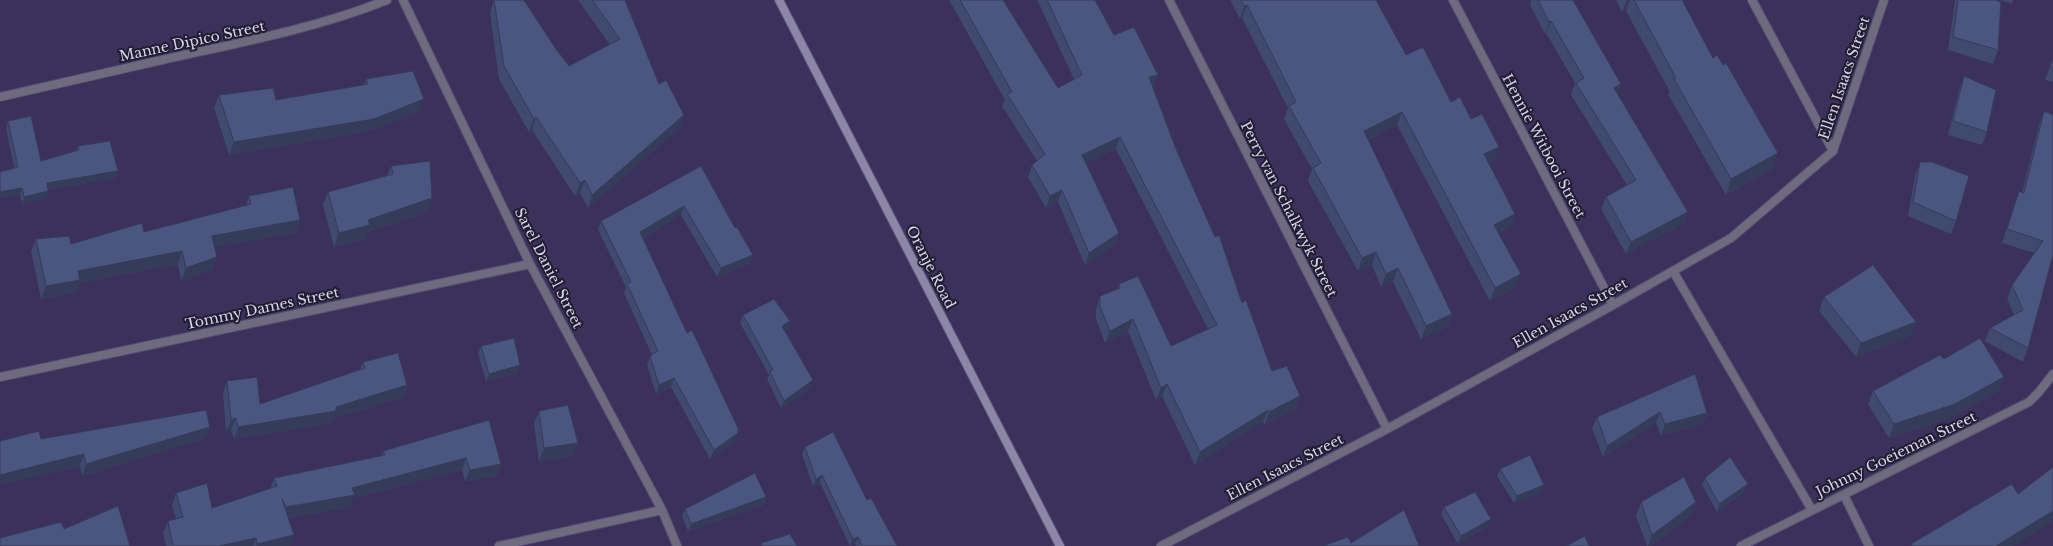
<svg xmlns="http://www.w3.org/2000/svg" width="2053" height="546" font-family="'Libre Baskerville',serif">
<rect width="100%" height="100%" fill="#3b315b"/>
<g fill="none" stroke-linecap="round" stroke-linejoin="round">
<!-- street casing -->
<g stroke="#574e75" stroke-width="10">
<path id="street" d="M403,0L530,264L662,510L677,546
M1169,0L1387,429
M1453,0L1613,305
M1752,0L1833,151
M0,97C54,85 108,72 162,60C238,43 314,29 387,0
M1673,271L1812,510
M0,377L530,264
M1844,495L1869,546
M499,546L662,510
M1161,546L1387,429L1613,305L1731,238L1833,151L1884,0
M1741,546L2029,402L2039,392L2053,374"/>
</g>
<!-- secondary casing -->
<g stroke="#574e75" stroke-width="10">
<path id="secondary" d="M779,0L1060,546"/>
</g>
<!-- street -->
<use href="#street" stroke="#6e6b7f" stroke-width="8"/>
<!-- secondary -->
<use href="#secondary" stroke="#8c86a7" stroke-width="8"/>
</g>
<!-- wall -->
<path fill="#40496e" d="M494,0L556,49L569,66L610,45L578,0H625L659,84L684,115L679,128L588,208L580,193L575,196L532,130L529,132L499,79L490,13Z
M949,0H1003L1058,88L1074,79L1037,0H1095L1114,35L1158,75L1153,87L1176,149L1242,303L1272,371L1296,408L1265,424L1263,422L1195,465L1162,396L1156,400L1128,331L1105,343L1096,319V309L1100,296L1117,289L1119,284L1171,346L1208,329L1116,149L1086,163L1119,233L1114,246L1085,265L1058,202L1046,208L1028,177L1032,165L1037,161L1002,106L1005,100Z
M1230,0H1376L1406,55L1451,102L1471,119L1499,147L1494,160L1488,163L1515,214L1510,227L1499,233L1516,287L1490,301L1397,125L1368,140L1452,314L1448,327L1421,339L1393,282L1381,287L1372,265L1358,271L1308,181L1312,169L1284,119L1288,108L1242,18L1240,19Z
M1531,0H1573L1617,94L1688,212L1683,224L1626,254L1601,209L1606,197L1627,185L1571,95L1575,83L1546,33L1545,34L1530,5Z
M1616,0H1682L1772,169L1726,195L1668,94L1670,92L1626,11L1622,12Z
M1955,0H1996L1998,50L1993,64L1948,50Z
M2000,0H2013L2012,4Z
M2053,58V82L2045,80Z
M1964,76L1987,132L1982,145L1948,135L1959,90Z
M366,79L420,111L369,131L229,155L214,108L219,95L276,100L364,85Z
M2044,111L2053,255L2028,348L2023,362L1985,341L1990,328L2014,315L2007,299L2012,285L2034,253L2002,243L2014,205L2019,191L2022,193L2039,125Z
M8,121L41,161L76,151L78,146L115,178L48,190L46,198L22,204L6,129Z
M1920,162L1956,221L1951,234L1908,216L1915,176Z
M391,166L432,198L427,212L367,232L365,239L334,247L323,205L328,192L387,176Z
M701,166L735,228L753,255L749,264L717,277L681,215L642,238L735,442L710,459L671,387L656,394L647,365L650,356L652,355L624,293L626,287L598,230L601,221Z
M249,196L300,220L295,233L214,247L217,257L212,270L181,281L178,264L79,283L76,293L41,299L31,251L36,239L71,244L144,232L246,206Z
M1824,297L1916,322L1911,336L1856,357L1819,311Z
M743,315L790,321L788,329L785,330L811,388L781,408L767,379L769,375L740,323Z
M481,346L520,365L517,373L486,381L478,354Z
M1944,359L2004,377L1999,391L1950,418L1889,438L1868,404L1873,391Z
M363,362L407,385L403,397L334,418L332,423L234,439L231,430L226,432L223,394L227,381L260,404L360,369Z
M1695,374L1707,413L1703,424L1661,435L1656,423L1603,457L1592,428L1597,417Z
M539,411L573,456L539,462L534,424Z
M489,420L501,464L497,476L465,482L462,470L353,498L350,507L288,518L294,535L290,546H166L163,533L168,521L176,519L172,505L176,493L212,508L270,489L274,478L382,456L383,451Z
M210,427L206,438L82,476L80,466L0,485V441L41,439Z
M805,447L867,500L897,546H856L855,544L850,546L820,483L813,486L802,454Z
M1500,469L1541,492L1514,503L1497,476Z
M1705,478L1745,491L1717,512L1702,485Z
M766,497L763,505L688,531L682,516L685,509Z
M1641,502L1691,516L1651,546H1647L1636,516Z
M1444,507L1488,526L1458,544L1441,514Z"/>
<!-- shaded-wall -->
<path fill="#343c5a" d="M1627,0H1630L1626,11L1622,12Z
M1247,5L1242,18L1240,19L1244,6Z
M1551,21L1546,33L1545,34L1549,22Z
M1158,75L1153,87L1144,89L1149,77Z
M1621,84L1617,96L1614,88Z
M424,99L420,111L369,131L229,155L234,142Z
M1402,112L1397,125L1359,144L1364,131Z
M684,115L679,128L588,208L592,195Z
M536,117L532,130L529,132L534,119Z
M1120,137L1116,149L1078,167L1082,155Z
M1499,147L1494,160L1479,167L1484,154Z
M1778,153L1772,169L1726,195L1731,179Z
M118,171L115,178L44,191L47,183Z
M585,180L580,193L575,196L580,183Z
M22,188L20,195L0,199V192Z
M1062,190L1058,202L1046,208L1050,196Z
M48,191L46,198L22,204L24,197Z
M432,198L427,212L367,232L365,239L334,247L339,233L368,220Z
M684,206L681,215L636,241L640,232Z
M1688,212L1683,224L1626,254L1631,242Z
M1515,214L1510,227L1489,238L1494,225Z
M300,220L295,233L207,248L212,236Z
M1119,233L1114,246L1085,265L1089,253Z
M182,251L178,264L79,283L76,293L41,299L46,286L78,271Z
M1376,252L1372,265L1358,271L1362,258Z
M753,255L749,264L717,277L721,268Z
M217,257L212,270L181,281L186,268Z
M1398,268L1393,282L1381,287L1386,274Z
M1521,274L1516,287L1490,301L1495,288Z
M1452,314L1448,327L1421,339L1426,326Z
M1133,319L1128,331L1105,343L1110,331Z
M790,321L788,329L780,333L782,326Z
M1916,322L1911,336L1856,357L1861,343Z
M520,365L517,373L486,381L489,374Z
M2004,377L1999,391L1950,418L1889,438L1894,424Z
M674,378L671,387L656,394L659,385Z
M813,380L811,388L781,408L784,401Z
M1167,384L1162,396L1156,400L1161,388Z
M407,385L403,397L334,418L332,423L234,439L238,427L336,407Z
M1300,396L1296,408L1265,424L1269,412Z
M1268,410L1263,422L1195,465L1200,452Z
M1660,412L1656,423L1603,457L1607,446Z
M1707,413L1703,424L1661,435L1665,424Z
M236,418L231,430L226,432L231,420Z
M210,427L206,438L82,476L86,464Z
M738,433L735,442L710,459L714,450Z
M578,443L573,456L539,462L544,448Z
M84,454L80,466L0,485V475Z
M466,458L462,470L353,498L350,507L281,519L286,507L352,488Z
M501,464L497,476L465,482L470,470Z
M822,475L820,483L813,486L816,479Z
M1748,484L1745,491L1717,512L1719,504Z
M1544,485L1541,492L1514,503L1517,496Z
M766,497L763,505L688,531L691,524Z
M1696,502L1691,516L1651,546H1648L1652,535Z
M2053,511V520L2052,522L2014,546H1996Z
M1491,519L1488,526L1458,544L1461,536Z
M294,535L290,546H256L257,544Z
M858,537L855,544L850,546L853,539Z
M256,538L253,546H219Z"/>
<!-- building -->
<path fill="#4a5580" stroke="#343c5a" d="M494,0H524L556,49L569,66L620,39L592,0H625L659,84L666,80L684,115L592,195L585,180L580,183L536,117L534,119L504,66Z
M960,0H1003L1058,88L1082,75L1047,0H1095L1114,35L1134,27L1158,75L1149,77L1176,149L1215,237L1219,235L1242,303L1246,300L1272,371L1287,366L1300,396L1269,412L1268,410L1200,452L1167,384L1161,388L1133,319L1110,331L1100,307V296L1120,288L1119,284L1138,276L1171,346L1217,325L1120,137L1082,155L1119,233L1089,253L1062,190L1050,196L1032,165L1045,154L1007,94L1012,92Z
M1241,0H1376L1406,55L1423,47L1451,102L1460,97L1471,119L1482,114L1499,147L1484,154L1515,214L1494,225L1521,274L1495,288L1402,112L1364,131L1452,314L1426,326L1398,268L1386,274L1376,252L1362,258L1313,168L1321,163L1289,106L1296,102L1247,5L1244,6Z
M1538,0H1573L1621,84L1614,88L1688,212L1631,242L1606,197L1636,180L1576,83L1584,78L1551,21L1549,22Z
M1634,0H1682L1713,58L1717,55L1723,65L1726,63L1778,153L1731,179L1674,79L1676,78Z
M1958,0H1996L2001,2L1998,50L1953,37Z
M2053,58V67L2050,66Z
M413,71L424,99L374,119L234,142L219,95L273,88L276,100L368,84L366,79Z
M1964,76L1996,90L1987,132L1953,121Z
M2044,111L2053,115V255L2028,348L1990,328L2023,310L2012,285L2043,241L2007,229L2019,191L2024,193Z
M31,116L41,161L79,150L78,146L110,141L118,171L47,183L48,191L24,197L22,188L0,192V172L18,167L8,121Z
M430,161L432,198L368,220L370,225L339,233L328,192L393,174L391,166Z
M1920,162H1932L1969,176L1956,221L1913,202Z
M701,166L735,228L737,227L753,255L721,268L684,206L640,232L687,333L692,330L738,428V433L714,450L674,378L659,385L650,356L658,351L627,284L631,282L601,221Z
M293,187L300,220L212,236L217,257L186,268L182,251L78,271L80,280L46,286L36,239L69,236L71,244L142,223L144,232L251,204L249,196Z
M1873,265L1916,322L1861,343L1824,297Z
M774,299L790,321L782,326L813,380L784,401L770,372L773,370L743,315Z
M514,338L520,365L489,374L481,346Z
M1980,338L2004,377L1955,404L1894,424L1873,391L1940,355L1944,359Z
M398,353L407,385L336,407V411L238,427L236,418L231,420L227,381L257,377L260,404L365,368L363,362Z
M1695,374L1707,413L1665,424L1660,412L1607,446L1597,417Z
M568,405L578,443L544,448L539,411Z
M206,410L210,427L86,464L84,454L0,475V441L39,431L41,439Z
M489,420L501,464L470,470L466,458L352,488L355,495L286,507L282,499L294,535L257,544L256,538L219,546H173L168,521L183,517L176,493L207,483L212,508L277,486L274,478L385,455L383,451Z
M833,432L867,500L871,498L894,540L897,546H862L858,537L853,539L822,475L816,479L805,447Z
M1530,455L1544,485L1517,496L1500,469Z
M1730,457L1748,484L1719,504L1705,478Z
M2053,467V511L1996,546H1912L1911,544L2012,484L2018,494Z
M755,473L766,497L691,524L685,509Z
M1684,477L1696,502L1652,535L1641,502Z
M1475,492L1491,519L1461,536L1444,507Z
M118,506L130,546H0V538L61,522L64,529Z
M1404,510L1419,545L1416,546H1323L1348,537L1351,543Z
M790,534L797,546H762L761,543Z
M1585,536L1589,546H1566Z"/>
<g text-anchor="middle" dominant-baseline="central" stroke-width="4" stroke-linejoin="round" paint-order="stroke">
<!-- street labels -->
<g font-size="14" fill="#d8d4ed" stroke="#211d30">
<text transform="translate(192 41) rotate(-12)">Manne Dipico Street</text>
<text transform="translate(1844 78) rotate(-71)">Ellen Isaacs Street</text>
<text transform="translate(1544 146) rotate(62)">Hennie Witbooi Street</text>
<text transform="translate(1289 209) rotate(63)">Perry van Schalkwyk Street</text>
<text transform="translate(931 267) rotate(63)">Oranje Road</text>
<text transform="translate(549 268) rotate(63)">Sarel Daniel Street</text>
<text transform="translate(262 308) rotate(-12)">Tommy Dames Street</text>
<text transform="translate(1570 313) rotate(-29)">Ellen Isaacs Street</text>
<text transform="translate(1896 454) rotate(-26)">Johnny Goeieman Street</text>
<text transform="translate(1285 467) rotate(-27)">Ellen Isaacs Street</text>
</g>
</g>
</svg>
